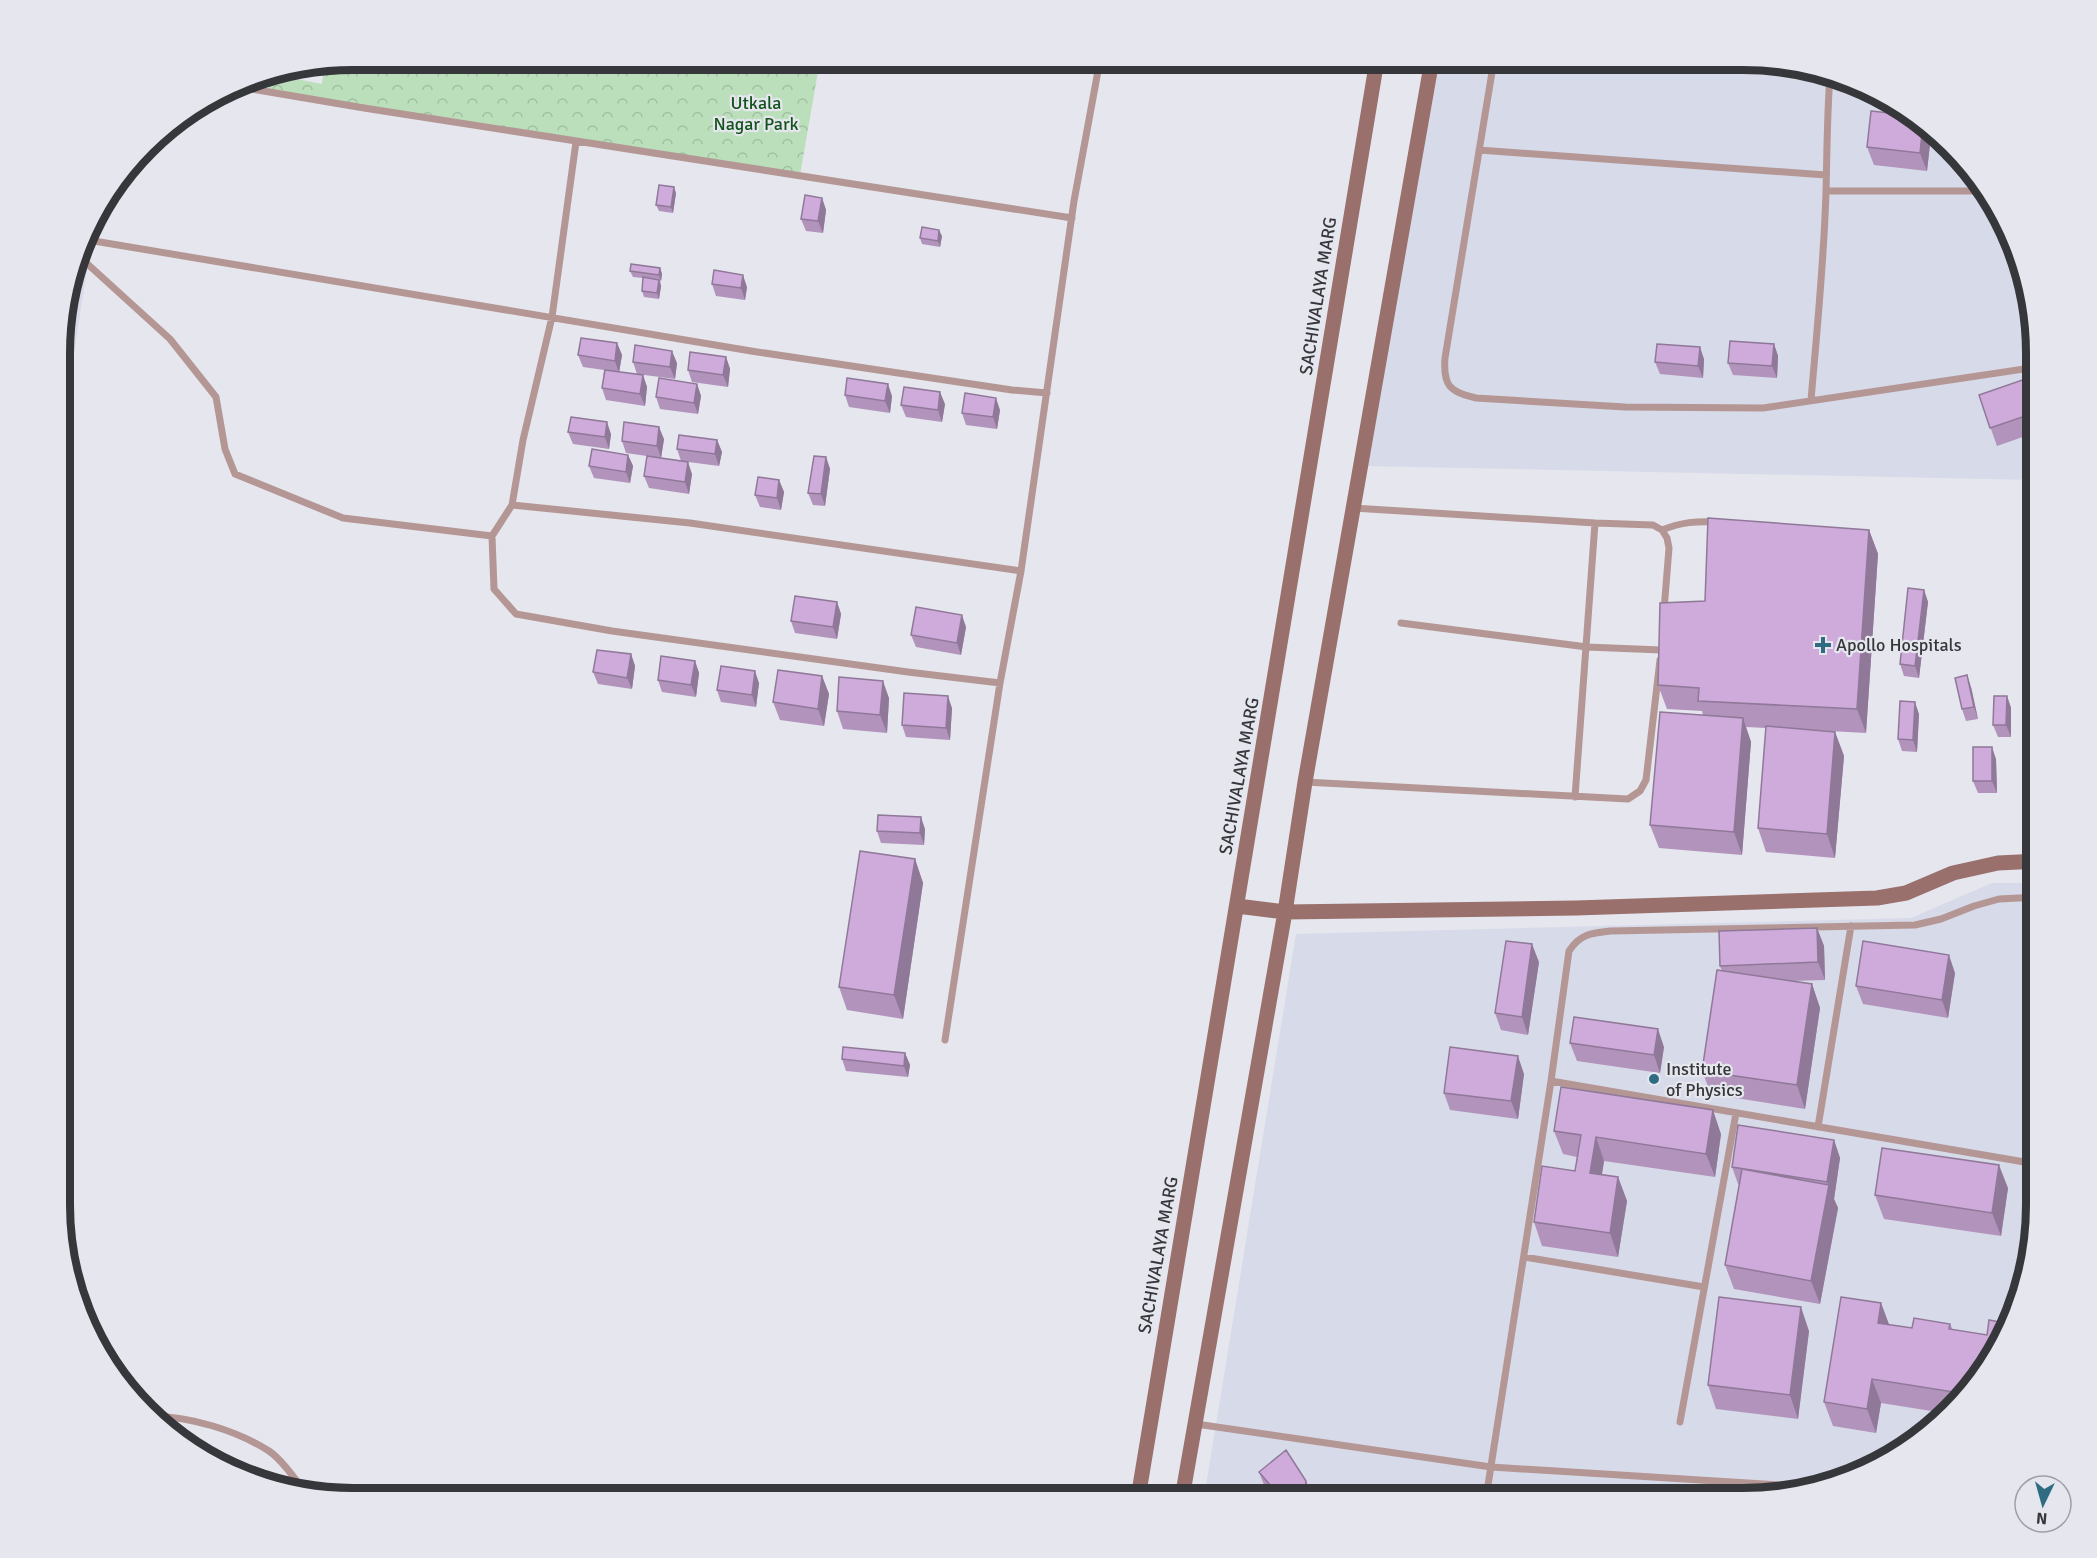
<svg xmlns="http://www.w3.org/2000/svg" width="2097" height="1558" font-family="Signika,sans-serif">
<defs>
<pattern id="park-crowns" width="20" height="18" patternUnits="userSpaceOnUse" patternTransform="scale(1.5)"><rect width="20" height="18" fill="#bbdfbb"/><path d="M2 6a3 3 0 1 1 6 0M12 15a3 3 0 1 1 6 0" fill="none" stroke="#a1c0a2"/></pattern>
</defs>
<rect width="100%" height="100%" fill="#e5e6ee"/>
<!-- built -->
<path fill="#d7dae8" d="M1437,60L1762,61L1855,82L1937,133L2007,224L2037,354V480L1365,466Z
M95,218L62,431L63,315Z
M1992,883H2037L2036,1224L2014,1317L1964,1398L1873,1468L1743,1498H1204L1296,934L1911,918Z"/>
<!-- park -->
<path fill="url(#park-crowns)" d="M354,60H820L800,175L268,92L271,74L322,84L324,65Z"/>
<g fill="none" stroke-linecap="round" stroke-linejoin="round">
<!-- lane -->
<path stroke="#b49794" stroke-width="7" d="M1082,60L1100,64
M1494,60L1445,358C1443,385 1449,392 1476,398L1625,407L1763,408L2037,367
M240,87L364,108L1072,218
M1479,150L1826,175
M1826,191H1981
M88,240L751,351L1012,390L1047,393
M82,259L170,339L216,397L225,449L235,474L343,518L492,536L512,505L690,523L1021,571L1074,201L1100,60
M1811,400C1817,330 1824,261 1826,192C1827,153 1827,115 1830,76
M512,505L523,440L552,317L576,142
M1353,508L1595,523L1653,525L1662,530L1667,538L1669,548L1664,610
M1662,530C1682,522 1696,521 1717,522
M492,536L494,589L516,614L612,631L908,672L1000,683L1021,571
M1401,623L1587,647L1661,650
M1305,782L1628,799L1640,791L1646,780L1660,660
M1575,797L1595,523
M945,1040L1000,683
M1551,1081L2036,1164
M1818,1127L1851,926
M2036,1206L2033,1194L2036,1182
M1524,1257L1704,1287
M153,1416C191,1417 236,1430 269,1451C282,1460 294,1477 303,1490
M1680,1422L1736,1113
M1196,1424L1491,1467L1796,1486
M1486,1498L1551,1081L1569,951C1580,934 1591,933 1611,931L1915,925L1941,919L1974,906L1999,899L2037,897"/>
<!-- secondary -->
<path stroke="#99706c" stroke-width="15" d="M1237,906L1285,912L1576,908L1877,898L1906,893L1953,873L1998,863L2037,861
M1138,1498L1377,60
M1182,1498L1285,912L1305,782L1432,60"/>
</g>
<!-- wall -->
<path fill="#b193bc" d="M1878,96L1888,102H1880Z
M1908,115L1928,127L1931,135L1927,171L1874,165L1867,147Z
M676,193L673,213L659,211L656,205Z
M822,198L826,210L823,233L806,231L801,219Z
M942,236L940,247L922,244L920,238Z
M660,268L662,274L661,281L660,280L661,286L659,299L644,297L642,291L643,278L633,277L630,271Z
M712,284L747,287L745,300L716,296Z
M617,343L622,355L619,372L643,375L647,387L645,406L606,400L602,388L604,370L583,367L578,355Z
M1774,344L1778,356L1777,378L1733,375L1728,363Z
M726,357L730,369L728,387L692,382L688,370Z
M1704,359L1703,378L1660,374L1655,362Z
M633,362L677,363L675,379L637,374Z
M2037,375V432L1997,446L1979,395Z
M697,384L701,396L698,414L660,409L656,397Z
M845,395L892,396L890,413L849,407Z
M945,404L942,422L906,417L901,405Z
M1000,410L997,429L966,425L962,413Z
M568,432L611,434L609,449L573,444Z
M664,439L661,458L626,453L622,441Z
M717,440L722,452L719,466L681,461L677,449Z
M628,455L633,466L630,483L594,478L589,466Z
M826,457L830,469L825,506L813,505L808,493Z
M692,474L689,494L649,488L644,476Z
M779,480L784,492L781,510L760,507L755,495Z
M1869,530L1878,554L1866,733L1811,730L1835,732L1844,756L1835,858L1766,852L1758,828L1766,728L1746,727L1751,742L1742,855L1659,848L1650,825L1703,715L1702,711L1667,709L1658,685L1705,601Z
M1924,590L1928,602L1919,678L1904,676L1900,664Z
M837,602L841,614L837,639L795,633L791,621Z
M966,627L961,655L916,647L911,635Z
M631,654L635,666L632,689L598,684L593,672Z
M695,661L699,673L696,697L662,692L658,680Z
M822,676L829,694L824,726L780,720L773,702Z
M759,683L756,707L721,702L717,690Z
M1971,687L1978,719L1966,721L1962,709Z
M2007,696L2011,708V737H1998L1993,725Z
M889,698L887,733L843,729L837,711Z
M952,708L950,740L906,737L902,725Z
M1919,714L1917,752L1902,751L1898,739Z
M1996,759L1997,793H1978L1973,781Z
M925,829L924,845L881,843L877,831Z
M915,859L923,883L903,1019L847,1010L839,987Z
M1817,928L1824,946L1825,980L1792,981L1812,984L1820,1008L1805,1109L1711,1094L1702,1071L1722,971L1720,966Z
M1539,962L1528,1035L1501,1030L1495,1013Z
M1955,973L1948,1018L1863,1004L1856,986Z
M1570,1043L1664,1047L1660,1073L1577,1061Z
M905,1053L910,1065L908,1077L846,1071L842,1059Z
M1524,1074L1518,1119L1450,1110L1444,1093Z
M1554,1131L1721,1134L1715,1177L1604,1161L1602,1175L1618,1177L1627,1201L1618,1257L1542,1246L1534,1222L1575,1171L1577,1157L1563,1154Z
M1834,1140L1840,1158L1834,1199L1838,1208L1820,1304L1734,1289L1725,1265L1740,1185L1738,1184L1732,1167Z
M2008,1188L2001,1236L1884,1219L1875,1195Z
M1881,1303L1889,1325L1912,1328L1950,1324L1953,1330L1987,1335L2010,1324L1964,1398L1944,1413L1881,1403L1876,1433L1833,1426L1824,1402Z
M1809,1331L1798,1419L1716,1409L1708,1385Z
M1259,1472L1306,1481L1312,1498H1272L1266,1490Z"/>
<!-- shaded-wall -->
<path fill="#907899" d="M1923,124L1928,127L1931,135L1927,171L1920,153Z
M674,187L676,193L673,213L671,207Z
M822,198L826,210L823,233L818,221Z
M939,230L942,236L940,247L938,241Z
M660,268L662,274L661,281L659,275Z
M743,275L747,287L745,300L741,288Z
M659,280L661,286L659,299L657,293Z
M617,343L622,355L619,373L615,361Z
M1774,344L1778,356L1777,378L1772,366Z
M1700,347L1704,359L1703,378L1698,366Z
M672,351L677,363L675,379L670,367Z
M726,357L730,369L728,387L723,375Z
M643,375L647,387L645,406L640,394Z
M697,384L701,396L698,414L694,403Z
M888,384L892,396L890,413L885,401Z
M940,392L945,404L942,422L938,410Z
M996,398L1000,410L997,429L993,417Z
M607,422L611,434L609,449L605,437Z
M659,427L664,439L661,458L657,446Z
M717,440L722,452L719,466L715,454Z
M628,455L633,466L630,483L626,472Z
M826,457L830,469L825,506L821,494Z
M688,462L692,474L689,494L685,482Z
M779,480L784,492L781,510L777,498Z
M1869,530L1878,554L1866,733L1857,709Z
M1924,590L1928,602L1919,678L1915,666Z
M837,602L841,614L837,639L833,627Z
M962,615L966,627L961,655L957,643Z
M631,654L635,666L632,689L627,678Z
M695,661L699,673L696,697L691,685Z
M755,671L759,683L756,707L752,695Z
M1967,675L1971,687L1978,719L1974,707Z
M822,676L829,694L824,726L818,709Z
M883,681L889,698L887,733L880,715Z
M948,696L952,708L950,740L946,728Z
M2007,696L2011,708V737L2006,725Z
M1915,702L1919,714L1917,752L1913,740Z
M1743,718L1751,742L1742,855L1734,832Z
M1835,732L1844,756L1835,858L1827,834Z
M1992,747L1996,759L1997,793L1992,781Z
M921,817L925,829L924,845L920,833Z
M915,859L923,883L903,1019L894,995Z
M1817,928L1824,946L1825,980L1818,962Z
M1532,944L1539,962L1528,1035L1522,1017Z
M1949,955L1955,973L1948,1018L1942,1000Z
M1812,984L1820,1008L1805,1109L1797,1085Z
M1658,1029L1664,1047L1660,1073L1654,1055Z
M905,1053L910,1065L908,1077L904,1066Z
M1518,1056L1524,1074L1518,1119L1511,1101Z
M1713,1110L1721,1134L1715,1177L1706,1154Z
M1596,1137L1604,1161L1598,1197L1590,1173Z
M1834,1140L1840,1158L1834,1199L1838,1208L1820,1304L1811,1281L1829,1186L1827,1182Z
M1999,1165L2008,1188L2001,1236L1992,1213Z
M1618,1177L1627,1201L1618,1257L1610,1233Z
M1881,1303L1890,1327L1878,1323Z
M1801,1307L1809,1331L1798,1419L1790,1395Z
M1872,1379L1881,1403L1876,1433L1867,1409Z
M1306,1481L1312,1498H1304Z"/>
<!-- building -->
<path fill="#ceabdb" stroke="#907899" stroke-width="1.5" d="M1871,111L1908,115L1923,124L1920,153L1867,147Z
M659,185L674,187L671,207L656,205Z
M805,195L822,198L818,221L801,219Z
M922,227L939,230L938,241L920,238Z
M631,264L660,268L659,275L630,271Z
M714,270L743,275L741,288L712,284Z
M643,277L659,280L657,293L642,291Z
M581,338L617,343L615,361L578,355Z
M1730,341L1774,344L1772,366L1728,363Z
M1657,344L1700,347L1698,366L1655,362Z
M635,345L672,351L670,367L633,362Z
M690,352L726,357L723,375L688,370Z
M605,370L643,375L640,394L602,388Z
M2037,375V412L1990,428L1979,395Z
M659,378L697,384L694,403L656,397Z
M847,378L888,384L885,401L845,395Z
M904,387L940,392L938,410L901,405Z
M965,393L996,398L993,417L962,413Z
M571,417L607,422L605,437L568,432Z
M624,422L659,427L657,446L622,441Z
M679,435L717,440L715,454L677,449Z
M592,449L628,455L626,472L589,466Z
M647,456L688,462L685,482L644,476Z
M814,456L826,457L821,494L808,493Z
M758,477L779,480L777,498L755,495Z
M1708,518L1869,530L1857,709L1698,701L1699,688L1658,685L1660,603L1705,601Z
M1908,588L1924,590L1915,666L1900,664Z
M795,596L837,602L833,627L791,621Z
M916,607L962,615L957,643L911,635Z
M597,650L631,654L627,678L593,672Z
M661,656L695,661L691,685L658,680Z
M721,666L755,671L752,695L717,690Z
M778,670L822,676L818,709L773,702Z
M1967,675L1974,707L1962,709L1955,678Z
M839,677L883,681L880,715L837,711Z
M904,693L948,696L946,728L902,725Z
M1994,696H2007L2006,725H1993Z
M1900,701L1915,702L1913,740L1898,739Z
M1660,712L1743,718L1734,832L1650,825Z
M1766,726L1835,732L1827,834L1758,828Z
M1973,747H1992V781H1973Z
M878,815L921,817L920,833L877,831Z
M860,851L915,859L894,995L839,987Z
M1817,928L1818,962L1720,966L1719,931Z
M1506,941L1532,944L1522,1017L1495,1013Z
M1863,941L1949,955L1942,1000L1856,986Z
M1717,970L1812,984L1797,1085L1702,1071Z
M1574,1017L1658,1029L1654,1055L1570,1043Z
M843,1047L905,1053L904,1066L842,1059Z
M1450,1047L1518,1056L1511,1101L1444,1093Z
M1561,1087L1713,1110L1706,1154L1596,1137L1590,1173L1618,1177L1610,1233L1534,1222L1542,1166L1575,1171L1581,1135L1554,1131Z
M1738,1125L1834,1140L1827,1182L1732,1167Z
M1882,1148L1999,1165L1992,1213L1875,1195Z
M1742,1169L1829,1185L1811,1281L1725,1265Z
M1719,1297L1801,1307L1790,1395L1708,1385Z
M1841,1297L1881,1303L1878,1323L1912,1328L1914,1318L1950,1324L1949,1329L1987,1335L1989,1320L2010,1324L1966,1394L1872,1379L1867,1409L1824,1402Z
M1286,1450L1306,1481L1304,1498H1276L1277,1493L1259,1472Z"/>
<!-- markers -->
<g fill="#2f6c82" stroke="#e5e6ee" stroke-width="2">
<path d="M1820 636h6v6h6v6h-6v6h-6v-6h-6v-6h6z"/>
<circle cx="1654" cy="1079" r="6"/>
</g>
<g text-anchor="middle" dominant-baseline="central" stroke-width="4.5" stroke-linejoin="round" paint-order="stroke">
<!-- park labels -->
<g font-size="18" fill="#14531c" stroke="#e5e6ee">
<text x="756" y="103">Utkala<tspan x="756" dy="21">Nagar Park</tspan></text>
</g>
<!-- street labels -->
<g font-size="18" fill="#36373a" stroke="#e5e6ee">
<text transform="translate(1318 296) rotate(-81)">SACHIVALAYA MARG</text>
<text transform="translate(1239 776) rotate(-80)">SACHIVALAYA MARG</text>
<text transform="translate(1158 1255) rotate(-80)">SACHIVALAYA MARG</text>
</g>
<!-- poi labels -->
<g font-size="18" fill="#36373a" stroke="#e5e6ee" text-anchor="start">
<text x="1836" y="645">Apollo Hospitals</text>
<text x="1666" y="1069">Institute<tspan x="1666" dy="21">of Physics</tspan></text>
</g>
</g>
<!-- crop -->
<path d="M0 0H2097V1558H0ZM353 70H1743A283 283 0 0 1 2026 353V1205A283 283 0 0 1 1743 1488H353A283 283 0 0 1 70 1205V353A283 283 0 0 1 353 70Z" fill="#e5e6ee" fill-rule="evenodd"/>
<path fill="none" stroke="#36373a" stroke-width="8" d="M353 70H1743A283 283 0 0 1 2026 353V1205A283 283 0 0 1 1743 1488H353A283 283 0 0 1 70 1205V353A283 283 0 0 1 353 70Z"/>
<!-- north arrow -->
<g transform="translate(2043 1504) rotate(185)"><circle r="28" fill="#e5e6ee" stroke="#9fa0a6" stroke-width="1.5"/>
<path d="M0-4.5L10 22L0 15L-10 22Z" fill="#2f6c82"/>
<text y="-9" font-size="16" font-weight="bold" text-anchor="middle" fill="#36373a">N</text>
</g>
</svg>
